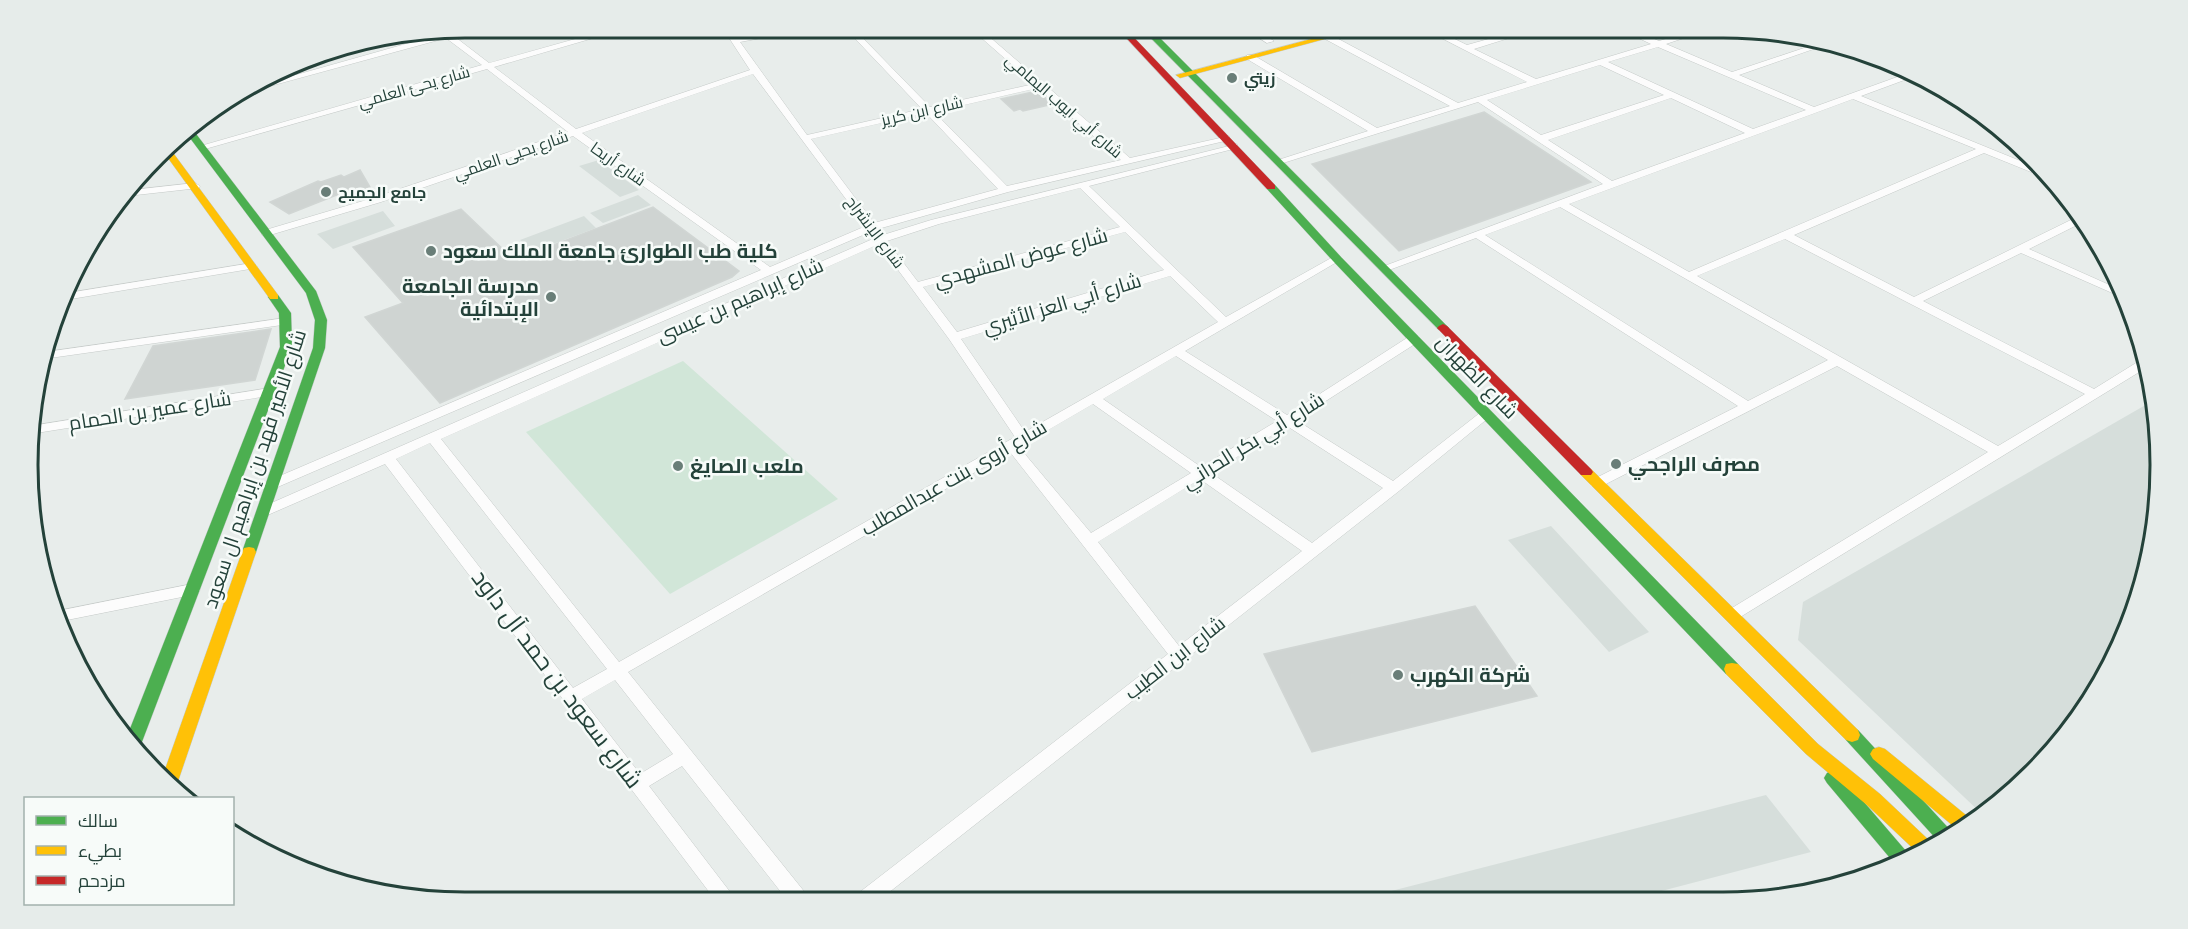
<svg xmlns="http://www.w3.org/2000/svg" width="2188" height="929" font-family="Karla,Cairo,sans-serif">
<rect width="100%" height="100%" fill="#e8edeb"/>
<!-- built -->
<path fill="#d6dedb" d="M599,160L639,190L620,197L579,166Z
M638,195L651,205L603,223L590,213Z
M383,211L395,226L333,249L317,234Z
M584,216L596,228L532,252L520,240Z
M2149,403L2155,404L2160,436L2157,522L2138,605L2087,708L2012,794L1982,814L1798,640L1803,602Z
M1551,526L1649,632L1609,652L1508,540Z
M1766,795L1811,852L1631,899H1360Z"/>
<!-- green -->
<path fill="#d1e6d8" d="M683,361L838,499L670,594L526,432Z"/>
<!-- building -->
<path fill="#cfd4d2" stroke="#d1d6d4" stroke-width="1.5" d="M1037,91L1053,104L1023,111L1020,109L1014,111L1001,99Z
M1484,112L1591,182L1399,251L1312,164Z
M360,170L370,187L343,197L339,194L289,214L270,202L318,181L321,182L341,175L344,177Z
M653,207L739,271L732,277L440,403L365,317L403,303L353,247L461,209L514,260Z
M271,329L255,380L125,399L153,346Z
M1475,606L1537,696L1312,752L1264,654Z"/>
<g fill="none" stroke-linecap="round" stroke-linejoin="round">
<!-- street casing -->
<g stroke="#c5cac8" stroke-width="1">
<path id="street" d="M618,27H631L494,67L576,129L750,70L722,27H730L737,37L800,27H819L740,42L807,135L922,109L844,27H852L930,107L1034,84L969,27H978L1130,158L1229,136V140L1008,192L878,229L883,235L931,220L1237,144V148L1089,186L1226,317L1333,257H1341L1342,259L1185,351L1287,415L1410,336H1418L1420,339L1418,342L1296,420L1393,481L1481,412H1491L1492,415L1399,491L878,901H854L856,895L1168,654L1010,452L628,672L807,895L810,901H788L682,766L649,786L737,901H716L385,464L270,514H260L258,511L260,508L875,238L870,232L273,489L266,484L268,481L761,270L573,136L381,202L270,235H262V231L373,198L568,132L487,69L205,149L197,147L482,65L446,38L230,97L239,91L441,34L438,31L446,30L489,63ZM753,74L866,226L770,267L582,133ZM1038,88L1121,160L1007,186L934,112ZM926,113L998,189L874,223L811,139ZM1080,188L1120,227L918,282L887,241L939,224ZM1125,232L1164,270L957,332L923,287ZM879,244L949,339L1015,437L619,662L441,439ZM1170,276L1218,322L1025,432L961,339ZM1176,356L1277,421L1201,467L1103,399ZM1093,404L1191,473L1091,533L1019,447ZM1287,426L1383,488L1312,543L1211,473ZM430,443L607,669L573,688L396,459ZM1200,479L1302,551L1179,646L1098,542ZM615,680L673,754L640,774L582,699Z
M1242,27H1252L1274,41L1267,43Z
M1420,27H1430L1467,45L1531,27H1544L1474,49L1536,79L1651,44L1615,27H1626L1659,41L1705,27H1717L1666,44L1732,72L1819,43L1828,44L1739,75L1814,107L1911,72L1918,75L1861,96L2045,171L2052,178H2046L1984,153L1794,235L1914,297L2081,215L2085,221L2029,249L2123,291L2126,299L2021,253L1923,301L2094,389L2144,358H2147L2149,366L1737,619L1732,621L1727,619L1724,615L1727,611L1988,452L1837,366L1602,486H1592L1590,483L1592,480L1738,406L1476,238L1389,270H1381L1379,268L1603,184L1478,102L1283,163L1275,161L1368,131L1247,59V55H1253L1377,128L1450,106L1325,39V35H1331L1458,103L1527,82ZM1658,47L1806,110L1753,129L1608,62ZM1600,65L1664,95L1541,135L1487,100ZM1671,98L1745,133L1612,181L1548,140ZM1853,99L1976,149L1689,272L1569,204ZM1560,207L1828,360L1748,401L1485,235ZM1785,239L2085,394L1998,446L1697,276Z
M195,183L200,186L199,188L127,196L132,190Z
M252,263L257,266L256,268L65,300L68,293Z
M285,318L289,320L291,322L289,324L43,359L46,352Z
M270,388L276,392L274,395L30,434L31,426Z
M192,584L197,586L200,590L197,594L62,621L58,611Z"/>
</g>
<!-- fast casing -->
<g stroke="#c3cbc8" stroke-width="1">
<path id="fast" d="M1140,27H1149L1447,326L1449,328L1447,330H1439Z
M190,126L316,291L327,320L325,348L256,552L254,556H244L242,552L313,348L315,320L306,293L184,130Z
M1271,184L1275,185L1341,257L1738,664L1740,669L1738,674L1732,675L1726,674L1333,261L1267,189V185Z
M274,294L278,295L291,313L292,347L140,747L135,753L126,739L280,347L279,313L268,297Z
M1852,728L1858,730L1953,833L1939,842L1846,740L1844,735L1846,730Z
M1833,770L1839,773L1912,858L1895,864L1827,783L1824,778L1827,773Z"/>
</g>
<!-- slow casing -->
<g stroke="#c3cbc8" stroke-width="1">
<path id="slow" d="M1356,27H1369L1180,78L1176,75Z
M168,146L278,295V299H270L163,151Z
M1586,467L1591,469L1858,730L1860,735L1858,740L1852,742L1846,740L1581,475L1579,472Z
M249,547L254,548L256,552L175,790L162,778L242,552L244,548Z
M1732,663L1738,664L1818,744L1880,794L1934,845L1920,855L1868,806L1806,754L1726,674L1724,669L1726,664Z
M1879,747L1885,749L1972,820L1958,830L1873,759L1870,754L1873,749Z"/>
</g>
<!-- jam casing -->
<g stroke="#c3cbc8" stroke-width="1">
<path id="jam" d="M1116,27H1124L1275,185V189H1267Z
M1443,324L1447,326L1591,469L1593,472L1591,475H1581L1439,330L1437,328L1439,326Z"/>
</g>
<!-- street -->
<use href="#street" fill="#fcfcfc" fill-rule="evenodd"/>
<!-- fast -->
<use href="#fast" fill="#4caf50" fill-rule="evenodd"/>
<!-- slow -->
<use href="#slow" fill="#ffc107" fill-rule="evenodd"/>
<!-- jam -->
<use href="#jam" fill="#c62828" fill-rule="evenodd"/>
</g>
<!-- markers -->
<g fill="#697e78" stroke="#f7fbf9" stroke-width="2">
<circle cx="1232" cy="78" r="6"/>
<circle cx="326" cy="192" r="6"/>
<circle cx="431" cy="251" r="6"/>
<circle cx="551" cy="297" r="6"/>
<circle cx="1616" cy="464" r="6"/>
<circle cx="678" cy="466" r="6"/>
<circle cx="1398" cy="675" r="6"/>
</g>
<g text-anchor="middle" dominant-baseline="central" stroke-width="5" stroke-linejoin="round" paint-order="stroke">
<!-- far-poi labels -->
<g font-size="16" font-weight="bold" fill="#24423a" stroke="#f7fbf9" text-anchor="start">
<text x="1244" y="78">زيتي</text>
<text x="338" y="192">جامع الجميح</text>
</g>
<!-- far-street labels -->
<g font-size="16" fill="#24423a" stroke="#f7fbf9">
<text transform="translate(414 87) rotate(-16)">شارع يحئ العلمي</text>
<text transform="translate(1064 106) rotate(41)">شارع أبي ايوب اليمامي</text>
<text transform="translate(922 111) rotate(-13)">شارع ابن كريز</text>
<text transform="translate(511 155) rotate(-19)">شارع يحيى العلمي</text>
<text transform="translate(618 164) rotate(35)">شارع أريحا</text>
<text transform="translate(875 232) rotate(53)">شارع الإنشراح</text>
</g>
<!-- poi labels -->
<g font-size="20" font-weight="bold" fill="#24423a" stroke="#f7fbf9" text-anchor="start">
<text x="443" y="251">كلية طب الطوارئ جامعة الملك سعود</text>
<text x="539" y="286" text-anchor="end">مدرسة الجامعة<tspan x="539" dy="23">الإبتدائية</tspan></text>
<text x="1628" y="464">مصرف الراجحي</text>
<text x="690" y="466">ملعب الصايغ</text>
<text x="1410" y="675">شركة الكهرب</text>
</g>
<!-- street labels -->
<g font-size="20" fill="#24423a" stroke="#f7fbf9">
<text transform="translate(1021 258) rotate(-15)">شارع عوض المشهدي</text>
<text transform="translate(740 301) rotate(-24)">شارع إبراهيم بن عيسى</text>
<text transform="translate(1062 304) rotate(-17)">شارع أبي العز الأثيري</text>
<text transform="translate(1477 377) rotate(46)">شارع الظهران</text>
<text transform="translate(150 411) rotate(-9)">شارع عمير بن الحمام</text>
<text transform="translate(1253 441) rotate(-32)">شارع أبي بكر الحراني</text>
<text transform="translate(255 469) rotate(-72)">شارع الأمير فهد بن إبراهيم ال سعود</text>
<text transform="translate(954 478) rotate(-30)">شارع أروى بنت عبدالمطلب</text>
<text transform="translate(1175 658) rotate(-38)">شارع ابن الطيب</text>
</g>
<!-- near-street labels -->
<g font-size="24" fill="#24423a" stroke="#f7fbf9">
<text transform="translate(557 679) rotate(53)">شارع سعود بن حمد آل داود</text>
</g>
</g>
<!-- crop -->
<path d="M0 0H2188V929H0ZM465 38H1723A427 427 0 0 1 2150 465V465A427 427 0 0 1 1723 892H465A427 427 0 0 1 38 465V465A427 427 0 0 1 465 38Z" fill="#e6ecea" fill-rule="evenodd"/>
<path fill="none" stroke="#24423a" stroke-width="3" d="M465 38H1723A427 427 0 0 1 2150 465V465A427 427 0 0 1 1723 892H465A427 427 0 0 1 38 465V465A427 427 0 0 1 465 38Z"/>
<!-- legend -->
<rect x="24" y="797" width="210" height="108" fill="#f7fbf9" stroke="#a3b1ad" stroke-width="1.5"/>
<rect x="36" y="816" width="30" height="9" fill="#4caf50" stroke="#a3b1ad" stroke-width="1.5"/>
<text x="78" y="827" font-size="18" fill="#24423a">سالك</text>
<rect x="36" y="846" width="30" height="9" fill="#ffc107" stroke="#a3b1ad" stroke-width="1.5"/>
<text x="78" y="857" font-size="18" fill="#24423a">بطيء</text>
<rect x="36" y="876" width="30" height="9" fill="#c62828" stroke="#a3b1ad" stroke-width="1.5"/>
<text x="78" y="887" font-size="18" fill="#24423a">مزدحم</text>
</svg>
